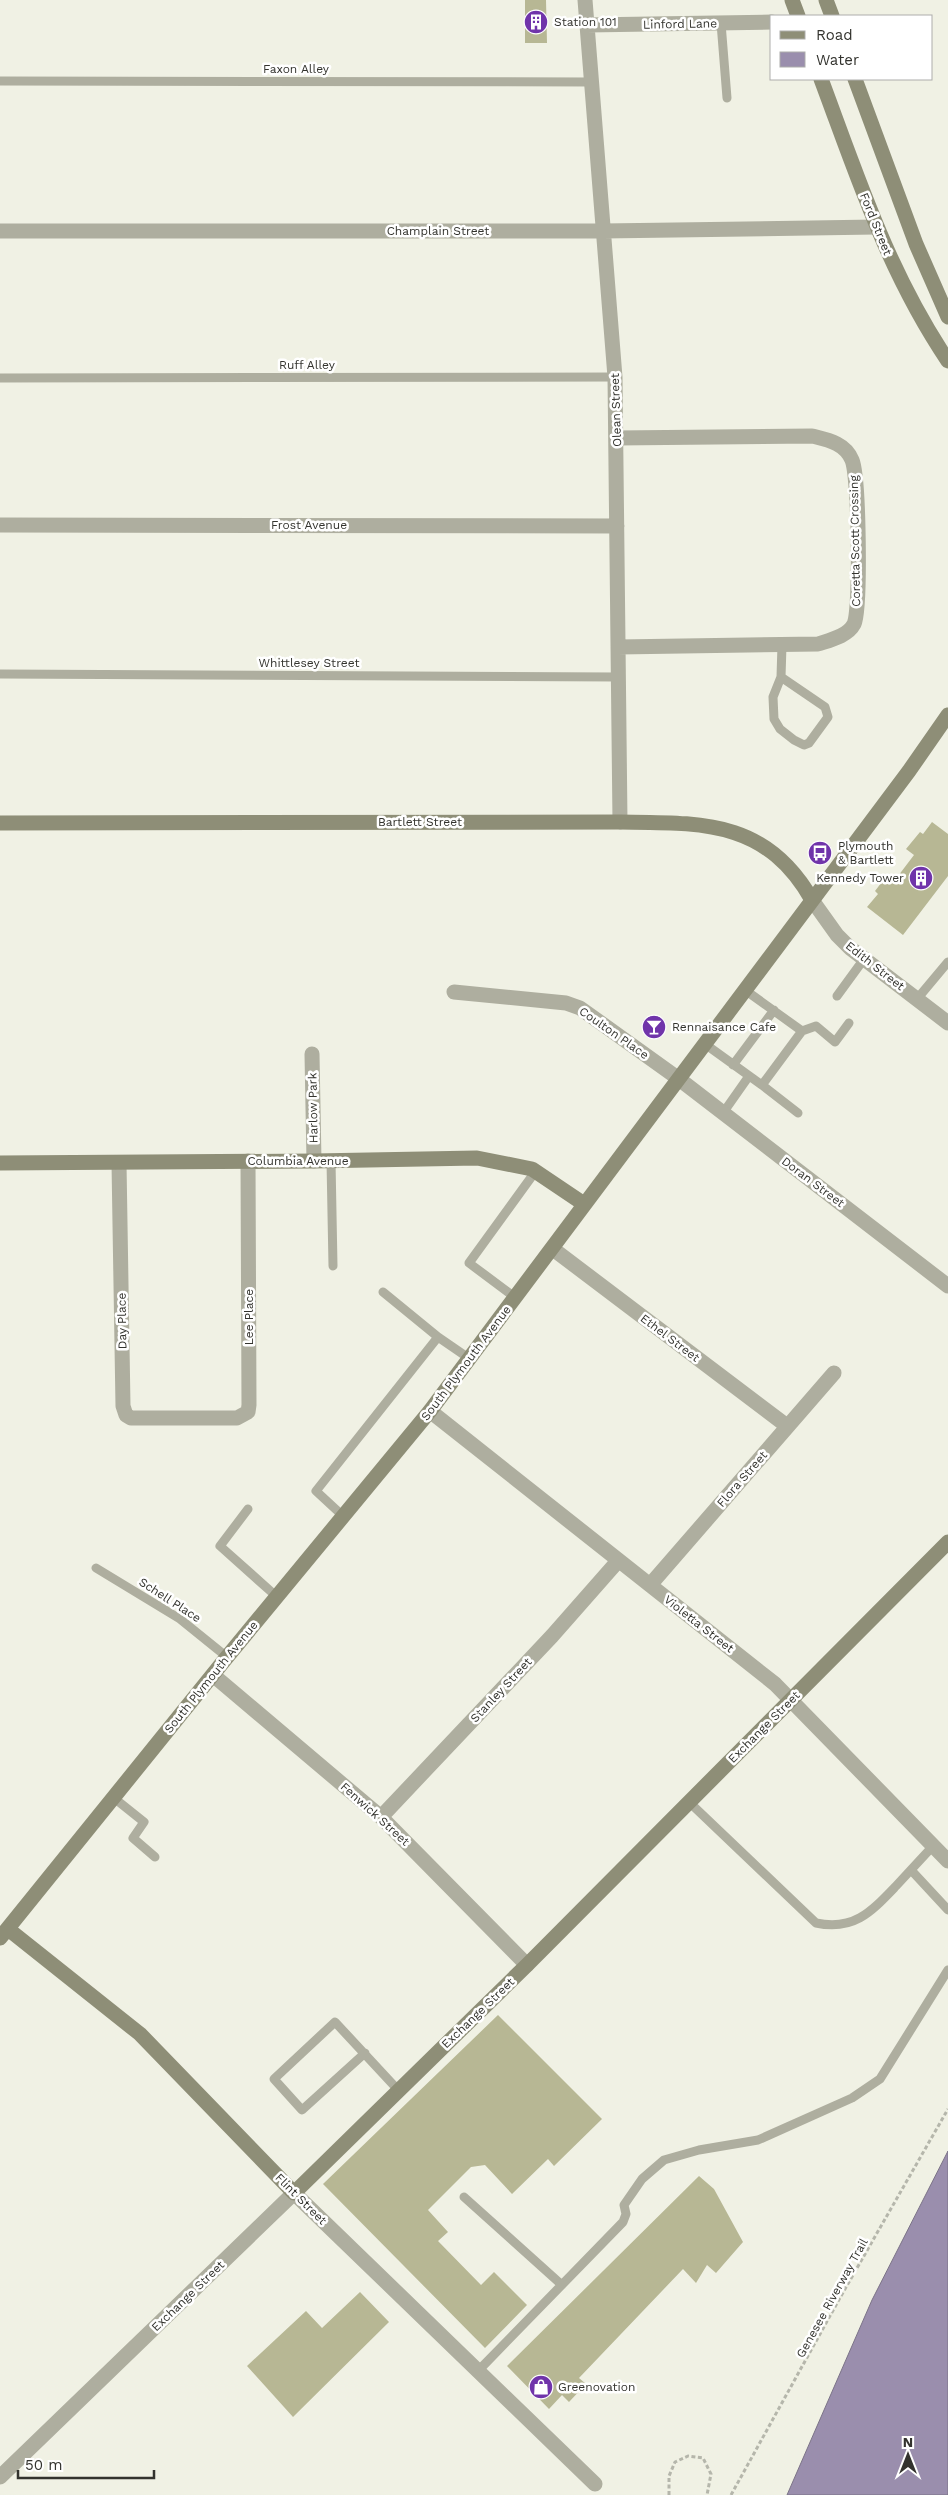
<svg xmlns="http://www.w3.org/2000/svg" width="948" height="2495" font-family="'Work Sans',sans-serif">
<rect width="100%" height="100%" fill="#f0f1e4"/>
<!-- water -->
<path fill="#9a8ead" stroke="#7b7387" d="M948,2151V2495H787L872,2300Z"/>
<!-- building -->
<path fill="#b7b794" d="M525,0H546L547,43H525Z
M932,822L948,834V876L903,935L867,907L878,894L875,891L888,874L895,880L914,855L906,849L920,832L923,834Z
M498,2015L602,2119L554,2166L548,2159L512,2194L485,2165L471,2167L428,2210L448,2232L438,2241L481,2285L494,2272L527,2305L485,2348L323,2184Z
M699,2176L714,2189L743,2242L716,2273L707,2265L696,2283L683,2269L579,2378L586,2384L569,2402L562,2395L549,2409L507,2366Z
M360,2292L389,2322L293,2417L247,2366L306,2311L322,2328Z"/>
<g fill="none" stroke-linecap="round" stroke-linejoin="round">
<!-- path -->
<path stroke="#b5b6ab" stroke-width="3" stroke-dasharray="4 2.5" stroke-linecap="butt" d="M669,2495V2476L675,2462L688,2456L703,2458L711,2474L707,2495
M731,2495L841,2296L948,2109"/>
<!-- lane -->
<path stroke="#aeae9f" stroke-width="9" d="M721,23L727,98
M0,81L591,82
M0,378L615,377
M0,674L618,677
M781,677L825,707L828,717L809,743L804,745L794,740L780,729L774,719L773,697L781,677L782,645
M837,996L864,959
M917,999L948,962
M802,1031L816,1026L835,1042L849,1023
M705,1044L762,1085L802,1031L745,990
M733,1065L774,1010
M762,1085L798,1113
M723,1113L749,1076
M331,1161L333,1266
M383,1292L438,1337
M516,1298L469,1263L535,1172
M248,1509L220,1546L276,1596
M343,1516L316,1491L438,1337L470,1359
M96,1568L180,1619L227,1657
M114,1798L144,1822L133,1838L155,1857
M689,1802L816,1923C854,1931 871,1912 896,1886C908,1873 921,1859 933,1846
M911,1870L948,1910
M365,2053L302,2110L274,2079L335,2022L399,2091
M464,2197L562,2285
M478,2371L623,2222L626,2214L624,2205L642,2179L664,2160L699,2150L758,2140L852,2098L880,2079L948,1970"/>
<!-- street -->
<path stroke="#aeae9f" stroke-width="15" d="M585,0L615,377L620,822
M587,25L772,22
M0,231H603L876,227
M617,438L812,436C828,440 845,443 852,460C859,476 861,609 854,624C848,636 830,640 818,644L618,647
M0,525L617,526
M812,900L837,935L850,948L948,1023
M454,992L566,1003L580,1008L679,1079L948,1286
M312,1054L314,1161
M119,1163L123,1406L126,1415L131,1418H237L248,1412L249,1405L248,1161
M553,1249L787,1426
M430,1411L775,1684L948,1861
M650,1585L834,1373
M213,1675L381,1817L527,1965
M381,1817L552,1636L618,1561
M0,2477L294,2193L595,2484"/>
<!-- secondary -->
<path stroke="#8e8e77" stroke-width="15" d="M792,0L798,16
M826,0L832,16
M821,79C858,178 888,272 948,361
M855,79L916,244L948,317
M0,823L620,822C701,823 766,819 812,900
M0,1163L314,1161L477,1158L532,1169L584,1204
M8,1929L140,2034L294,2193L527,1965L948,1542
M0,1938L227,1657L430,1411L909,771L948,715"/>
</g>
<!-- icons -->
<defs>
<g id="building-disc" transform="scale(1.25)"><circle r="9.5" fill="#7034aa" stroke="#fff"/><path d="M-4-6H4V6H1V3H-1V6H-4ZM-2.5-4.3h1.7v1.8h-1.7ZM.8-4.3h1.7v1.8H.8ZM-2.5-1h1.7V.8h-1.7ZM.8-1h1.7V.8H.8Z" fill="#fff"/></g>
<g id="bus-disc" transform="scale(1.25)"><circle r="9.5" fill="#7034aa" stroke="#fff"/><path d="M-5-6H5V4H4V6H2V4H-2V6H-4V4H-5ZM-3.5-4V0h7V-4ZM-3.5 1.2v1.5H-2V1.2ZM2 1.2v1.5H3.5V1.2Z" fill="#fff"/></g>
<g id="bar-disc" transform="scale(1.25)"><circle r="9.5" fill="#7034aa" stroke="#fff"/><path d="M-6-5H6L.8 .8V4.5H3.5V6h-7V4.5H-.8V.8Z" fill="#fff"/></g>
<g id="shop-disc" transform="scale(1.25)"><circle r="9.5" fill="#7034aa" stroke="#fff"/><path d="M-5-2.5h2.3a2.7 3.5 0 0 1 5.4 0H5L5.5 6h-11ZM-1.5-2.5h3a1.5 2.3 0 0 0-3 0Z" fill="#fff"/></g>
</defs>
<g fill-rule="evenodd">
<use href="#building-disc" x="536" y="22"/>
<use href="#bus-disc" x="820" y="853"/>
<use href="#building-disc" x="921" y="878"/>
<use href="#bar-disc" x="654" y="1027"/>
<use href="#shop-disc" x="541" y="2387"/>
</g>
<g text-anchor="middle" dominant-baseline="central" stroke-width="5" stroke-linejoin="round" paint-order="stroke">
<!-- poi labels -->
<g font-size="12" fill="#33332e" stroke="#fff" text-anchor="start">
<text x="554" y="22">Station 101</text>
<text x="838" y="846">Plymouth<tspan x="838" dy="14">&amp; Bartlett</tspan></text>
<text x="904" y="878" text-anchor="end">Kennedy Tower</text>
<text x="672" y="1027">Rennaisance Cafe</text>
<text x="558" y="2387">Greenovation</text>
</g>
<!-- street labels -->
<g font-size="12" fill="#33332e" stroke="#fff">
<text transform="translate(680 24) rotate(-1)">Linford Lane</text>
<text x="296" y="69">Faxon Alley</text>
<text transform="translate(876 224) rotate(68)">Ford Street</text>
<text x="438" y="231">Champlain Street</text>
<text x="307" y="365">Ruff Alley</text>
<text transform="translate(616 410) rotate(-92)">Olean Street</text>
<text x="309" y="525">Frost Avenue</text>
<text transform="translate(855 541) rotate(-91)">Coretta Scott Crossing</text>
<text x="309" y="663">Whittlesey Street</text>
<text x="420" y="822">Bartlett Street</text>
<text transform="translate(875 966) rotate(38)">Edith Street</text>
<text transform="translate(614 1033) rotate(35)">Coulton Place</text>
<text transform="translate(313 1108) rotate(-91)">Harlow Park</text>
<text x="298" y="1161">Columbia Avenue</text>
<text transform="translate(813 1182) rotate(37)">Doran Street</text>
<text transform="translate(249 1317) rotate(-90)">Lee Place</text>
<text transform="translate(122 1321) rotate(-91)">Day Place</text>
<text transform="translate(670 1338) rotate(37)">Ethel Street</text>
<text transform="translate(466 1363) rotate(-53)">South Plymouth Avenue</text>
<text transform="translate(742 1479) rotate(-49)">Flora Street</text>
<text transform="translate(170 1600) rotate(33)">Schell Place</text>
<text transform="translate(699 1624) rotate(38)">Violetta Street</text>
<text transform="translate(211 1677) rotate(-51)">South Plymouth Avenue</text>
<text transform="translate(501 1690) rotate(-47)">Stanley Street</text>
<text transform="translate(764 1727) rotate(-45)">Exchange Street</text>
<text transform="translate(375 1814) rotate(42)">Fenwick Street</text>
<text transform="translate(478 2013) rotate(-44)">Exchange Street</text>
<text transform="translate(301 2199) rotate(45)">Flint Street</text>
<text transform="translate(188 2296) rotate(-44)">Exchange Street</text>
<text transform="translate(832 2298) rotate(-61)">Genesee Riverway Trail</text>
</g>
</g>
<!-- legend -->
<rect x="770" y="15" width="162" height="65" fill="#ffffff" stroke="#adadab"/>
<rect x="780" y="31" width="25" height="8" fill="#8e8e77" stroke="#adadab"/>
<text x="816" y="40" font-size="15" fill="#33332e">Road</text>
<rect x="780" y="52" width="25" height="15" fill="#9a8ead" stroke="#adadab"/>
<text x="816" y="65" font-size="15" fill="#33332e">Water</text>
<!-- north arrow -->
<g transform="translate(908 2455)" stroke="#ffffff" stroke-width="4" paint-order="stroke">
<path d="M0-4L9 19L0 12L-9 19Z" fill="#33332e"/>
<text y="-8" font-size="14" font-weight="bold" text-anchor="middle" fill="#33332e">N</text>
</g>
<!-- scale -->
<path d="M18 2470v8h136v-8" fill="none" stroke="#33332e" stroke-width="2.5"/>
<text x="25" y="2470" font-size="15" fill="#33332e" stroke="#ffffff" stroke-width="4" paint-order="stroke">50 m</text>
</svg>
